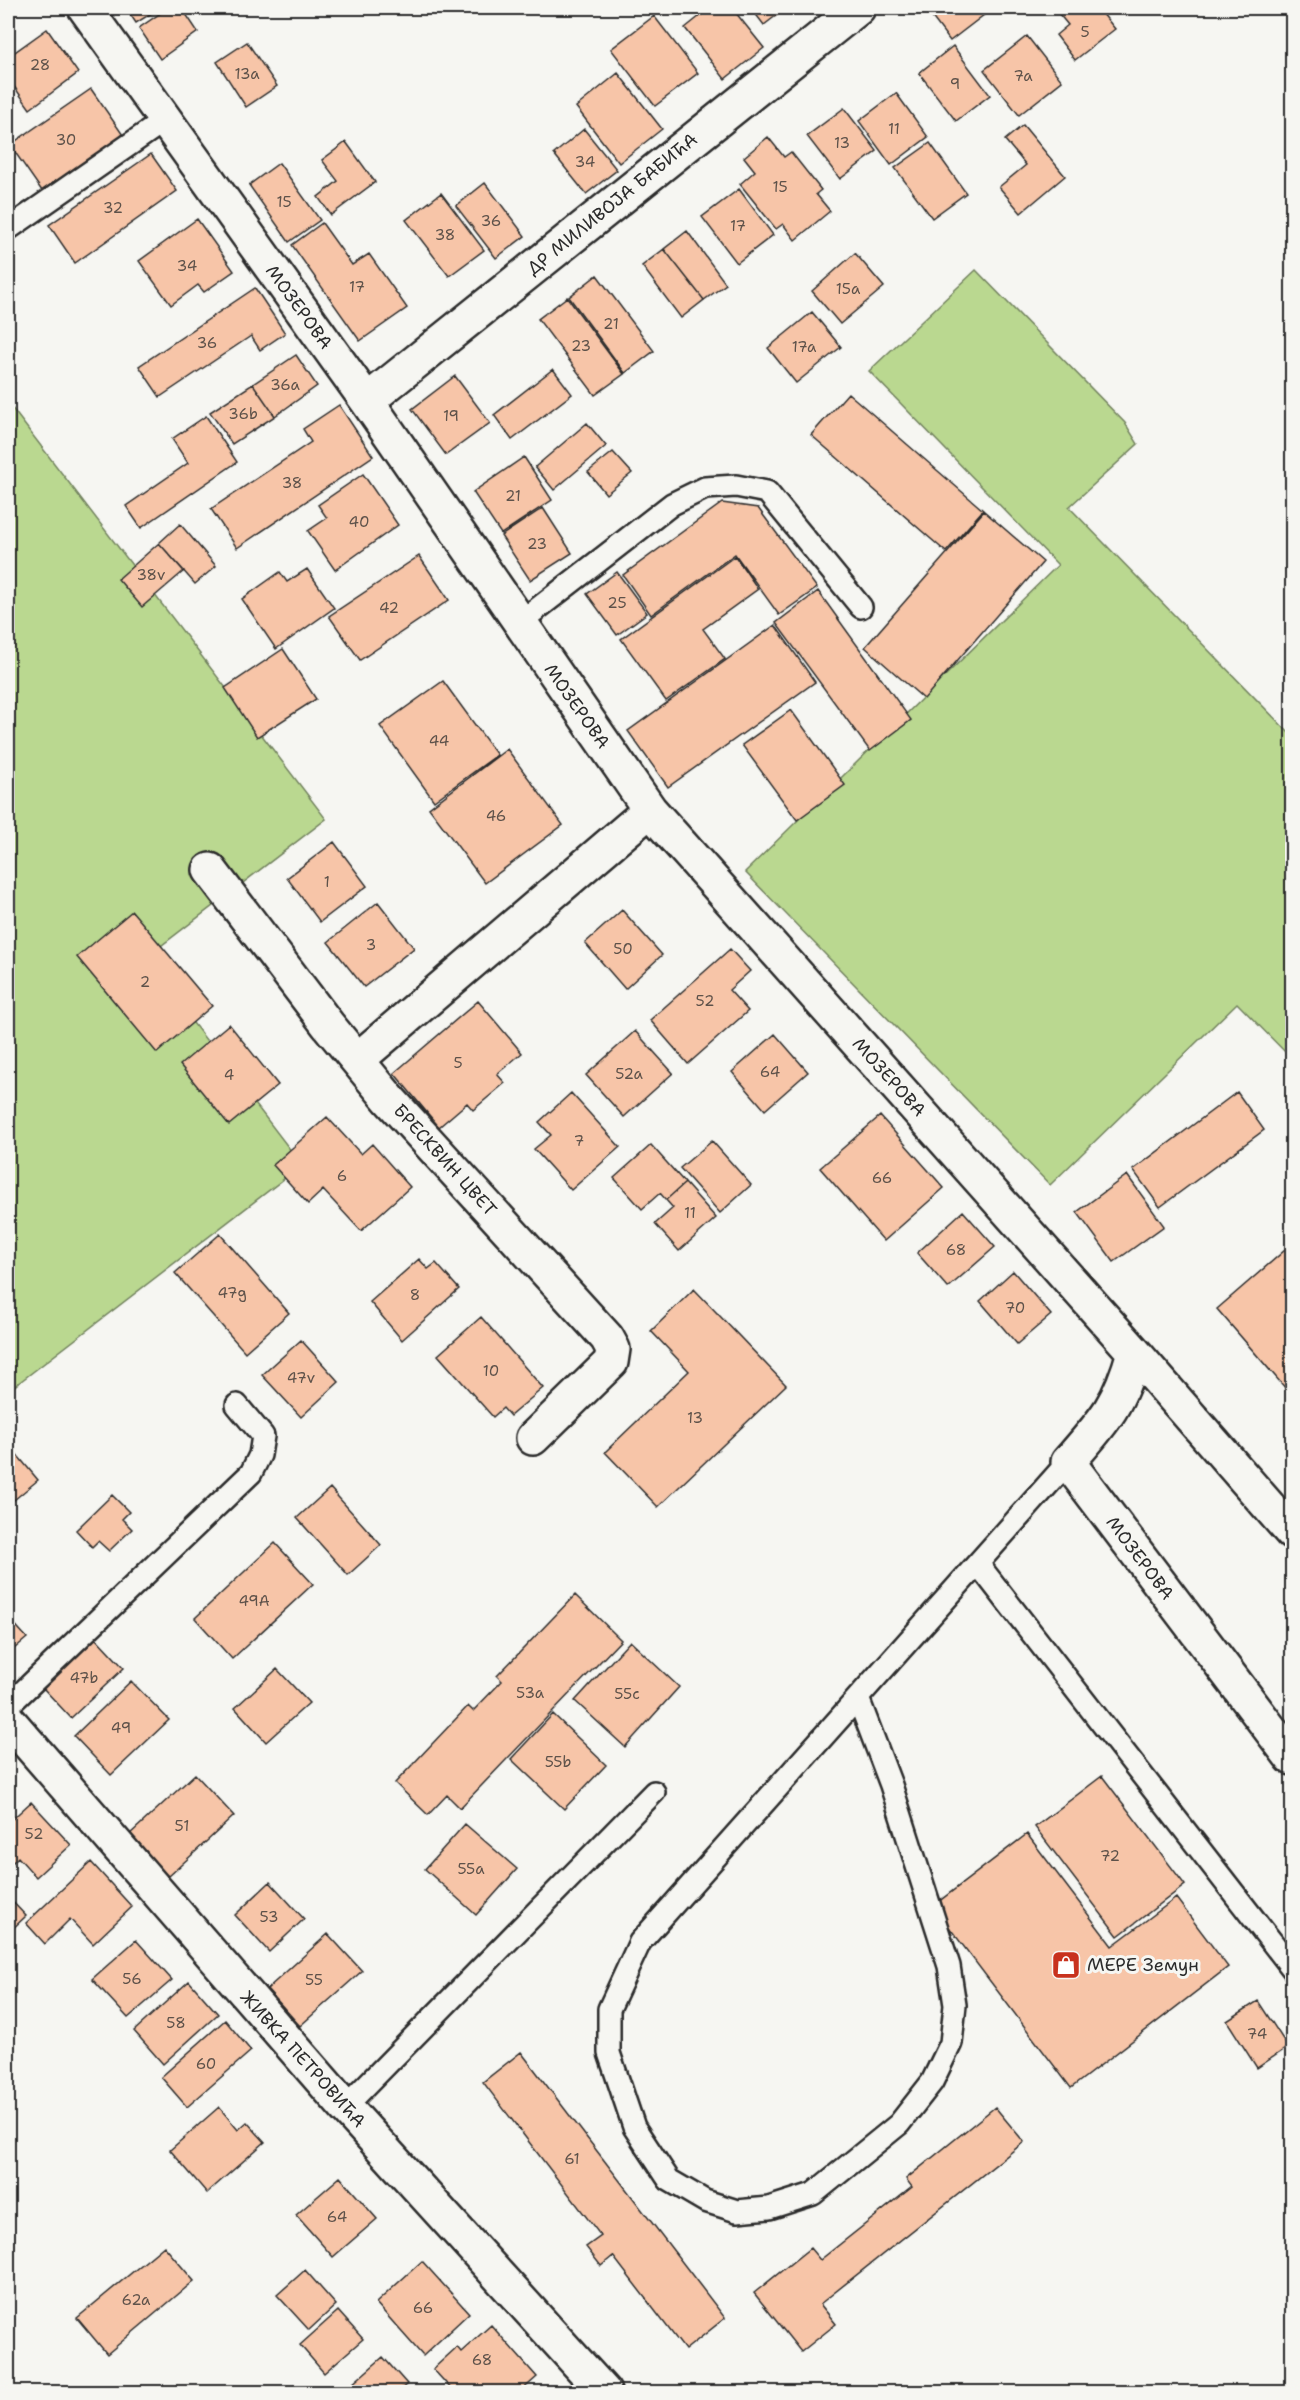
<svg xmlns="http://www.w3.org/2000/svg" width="1300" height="2400" font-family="'Shantell Sans',sans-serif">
<rect width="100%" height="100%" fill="#f6f6f2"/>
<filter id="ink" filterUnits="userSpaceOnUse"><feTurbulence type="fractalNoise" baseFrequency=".0167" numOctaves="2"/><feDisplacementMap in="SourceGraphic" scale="12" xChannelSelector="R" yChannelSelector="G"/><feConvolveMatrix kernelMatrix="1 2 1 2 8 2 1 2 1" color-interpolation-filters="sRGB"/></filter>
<g filter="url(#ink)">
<!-- green -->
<path fill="#bad890" stroke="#72825e" stroke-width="1.5" d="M976,270L1125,423L1138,444L1069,507L1292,736V1059L1237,1003L1050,1185L745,872L1058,565L869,371Z
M8,403L326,819L144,959L302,1165L8,1391Z"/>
<!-- building -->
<path fill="#f7c5a8" stroke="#2b2b2b" stroke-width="1.5" d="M126,8H160L136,23Z
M168,8H182L198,32L160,59L139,28Z
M710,8H732L764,48L725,79L685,28Z
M751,8H786L764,25Z
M925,8H993L950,41Z
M1054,8H1098L1115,29L1075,60L1056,35L1068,25Z
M654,16L698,73L655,106L611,49Z
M47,29L78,73L30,109L8,78V57Z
M1027,36L1062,81L1019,115L984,70Z
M247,42L277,86L246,107L217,62Z
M953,46L990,95L956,121L919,73Z
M618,73L662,129L619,163L576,107Z
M91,89L123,135L42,191L10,145Z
M896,93L928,137L891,165L859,121Z
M844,108L877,151L840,179L807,136Z
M1023,125L1065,176L1021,213L999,187L1026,165L1005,140Z
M584,129L617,170L586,194L554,154Z
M768,137L784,157L791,152L821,190L816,194L830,211L795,240L783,224L776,229L740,184L755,171L744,157Z
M346,142L375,182L331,215L318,197L338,181L322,160Z
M930,143L966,193L932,218L895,168Z
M151,154L177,191L75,263L49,225Z
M279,163L320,220L289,242L249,185Z
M485,183L525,236L496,258L456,206Z
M739,189L773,235L737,263L702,217Z
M441,193L484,250L449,276L406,220Z
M197,219L234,271L204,292L198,285L171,305L139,261Z
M322,223L352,265L369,254L407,308L360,341L292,245Z
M687,231L726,284L704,300L664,249Z
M664,249L704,300L681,318L642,266Z
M855,253L884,287L840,324L812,291Z
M597,275L654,351L625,373L569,297Z
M255,288L285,333L260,350L251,336L160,397L139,366Z
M567,297L624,374L595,395L538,319Z
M812,312L841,347L796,383L768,348Z
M296,355L317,386L275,416L253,384Z
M553,369L572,394L512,440L494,415Z
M455,376L490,423L446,455L412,409Z
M253,384L275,416L232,444L210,412Z
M848,393L983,510L946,552L811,435Z
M339,405L373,456L237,548L211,509L311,442L303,429Z
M206,416L237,462L141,528L126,506L188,463L172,439Z
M587,423L606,446L554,490L535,467Z
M613,452L632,473L606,494L588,472Z
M524,457L552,500L501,534L473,492Z
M363,474L398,525L335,570L308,531L327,518L318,505Z
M722,503L758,508L817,588L779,615L735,554L651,615L623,575Z
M543,508L572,553L530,580L501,536Z
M984,511L1043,562L924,699L865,647Z
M180,524L216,566L195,584L159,543Z
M159,543L184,571L142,607L118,579Z
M419,556L449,600L360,660L329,616Z
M735,556L758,589L703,629L725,659L666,701L621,639Z
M307,569L334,608L276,649L242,599L280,572L287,582Z
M617,572L647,613L617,635L587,594Z
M818,591L911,720L870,751L776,623Z
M775,625L815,682L668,787L628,731Z
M283,649L316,699L257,737L225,688Z
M443,681L497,755L434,801L380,726Z
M791,710L845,785L797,820L742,745Z
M507,749L563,825L485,883L429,808Z
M334,842L367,886L320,922L287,878Z
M378,902L414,948L364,987L328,942Z
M622,910L662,955L625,989L585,943Z
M132,911L212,1006L157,1053L77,957Z
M730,949L750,971L729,990L748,1011L688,1064L650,1020Z
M478,1001L522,1053L497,1074L505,1083L473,1110L467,1103L439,1127L394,1073Z
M229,1024L278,1085L229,1125L180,1065Z
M635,1031L673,1073L624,1117L586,1075Z
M775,1034L808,1072L765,1110L732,1072Z
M1237,1092L1264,1130L1160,1207L1133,1170Z
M571,1093L620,1147L571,1190L534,1149L551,1135L539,1122Z
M880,1116L944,1188L884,1241L820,1168Z
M327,1117L361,1154L372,1144L410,1187L361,1231L323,1190L308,1204L273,1165Z
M712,1141L751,1185L720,1213L680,1168Z
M651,1145L685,1183L666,1200L660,1193L642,1209L614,1178Z
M1127,1175L1164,1226L1114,1262L1077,1212Z
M685,1183L716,1218L679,1251L655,1224L673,1208L666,1200Z
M963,1211L995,1247L948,1288L917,1253Z
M220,1234L289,1313L245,1352L175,1273Z
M1292,1244V1385L1287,1390L1217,1309Z
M419,1259L428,1269L436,1263L459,1289L402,1340L370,1302Z
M1013,1271L1051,1315L1017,1344L980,1301Z
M694,1289L786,1385L658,1507L605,1452L689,1371L651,1331Z
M481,1317L543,1388L510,1416L503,1408L493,1417L438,1355Z
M301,1340L339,1382L301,1417L262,1375Z
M8,1444L38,1480L8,1505Z
M330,1488L381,1545L348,1575L297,1518Z
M112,1495L129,1512L122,1519L132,1529L109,1551L98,1541L92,1547L76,1530Z
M275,1543L313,1584L232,1659L195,1618Z
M575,1595L621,1640L460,1808L447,1795L428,1815L395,1783L468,1706L473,1711L502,1681L497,1676Z
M10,1619L27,1638L8,1654V1620Z
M96,1638L124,1668L71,1718L43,1688Z
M630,1641L679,1687L625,1747L575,1701Z
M277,1669L309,1703L266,1742L235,1708Z
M131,1681L169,1720L111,1775L74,1736Z
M553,1714L606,1765L564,1809L511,1759Z
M195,1774L234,1816L168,1877L129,1835Z
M1102,1776L1185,1885L1118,1936L1035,1827Z
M31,1802L71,1845L36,1877L18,1857L8,1867V1823Z
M465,1824L517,1869L476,1915L425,1869Z
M1027,1834L1112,1946L1176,1898L1228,1967L1071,2088L933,1906Z
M91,1862L132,1907L93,1944L70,1919L45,1944L26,1923Z
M270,1882L304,1919L269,1952L235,1915Z
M8,1897L26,1916L8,1933Z
M328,1934L362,1971L300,2026L267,1989Z
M136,1940L172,1980L128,2018L92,1979Z
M189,1981L218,2014L163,2064L134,2031Z
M1258,2001L1288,2047L1257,2068L1227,2021Z
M225,2020L251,2051L187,2107L161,2077Z
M521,2052L725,2318L685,2350L613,2256L601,2266L586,2247L601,2236L483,2082Z
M219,2107L238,2130L247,2122L265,2142L207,2193L170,2150Z
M995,2107L1024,2142L820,2304L836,2324L801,2352L754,2293L810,2248L820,2260L912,2187L906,2179Z
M340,2177L377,2219L333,2257L296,2215Z
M164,2246L194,2281L107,2354L77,2318Z
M422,2261L469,2313L423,2356L376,2303Z
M305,2270L336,2305L309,2330L277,2295Z
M338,2311L363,2339L324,2373L300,2345Z
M491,2325L537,2377L520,2392H454L433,2369L457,2347L461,2352Z
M383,2357L407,2384L398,2392H343Z"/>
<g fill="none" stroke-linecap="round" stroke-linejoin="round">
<!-- service casing -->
<g stroke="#2b2b2b" stroke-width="26">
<path id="service" d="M8,229L165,120
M519,623L672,504L705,488L736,486L767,492L861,607
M978,1564L1292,1968
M858,1698L891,1785L949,1966L955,2005L951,2043L932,2082L899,2124L813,2194L769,2208L737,2211L705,2201L669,2180L634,2127L609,2053V2009L640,1942L1068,1462
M8,1706L251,1473L260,1455L263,1436L237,1405
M345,2107L654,1792"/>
</g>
<!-- minor casing -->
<g stroke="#2b2b2b" stroke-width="38">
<path id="minor" d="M85,8L367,401L650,810L1134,1352L1292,1533
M367,401L858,8
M210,870L328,1025L389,1099L607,1338L613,1349L611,1362L533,1438
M357,1060L650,810
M1134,1352C1119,1406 1104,1421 1068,1462L1292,1758
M8,1720L345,2107L604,2392"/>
</g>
<!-- service -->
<use href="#service" stroke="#f6f6f2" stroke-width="21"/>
<!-- minor -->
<use href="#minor" stroke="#f6f6f2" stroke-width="33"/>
</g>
</g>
<!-- icons -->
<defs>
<g id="shop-square" transform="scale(1.5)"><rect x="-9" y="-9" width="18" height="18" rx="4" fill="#c8321e" stroke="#f6f6f2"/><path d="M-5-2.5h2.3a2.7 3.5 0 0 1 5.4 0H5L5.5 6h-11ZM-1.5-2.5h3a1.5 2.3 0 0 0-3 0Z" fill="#fff"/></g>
</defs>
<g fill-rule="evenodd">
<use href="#shop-square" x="1066" y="1965"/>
</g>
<g text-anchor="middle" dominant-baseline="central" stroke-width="6" stroke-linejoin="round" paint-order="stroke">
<!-- number labels -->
<g font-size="15" fill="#5e524a">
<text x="1085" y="32">5</text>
<text x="40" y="65">28</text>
<text x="247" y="74">13a</text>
<text x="1023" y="76">7a</text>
<text x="955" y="84">9</text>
<text x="894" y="129">11</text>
<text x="66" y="140">30</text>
<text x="842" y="143">13</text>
<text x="585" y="162">34</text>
<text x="780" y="187">15</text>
<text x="284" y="202">15</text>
<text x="113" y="208">32</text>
<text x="491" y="221">36</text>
<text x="738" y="226">17</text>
<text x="445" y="235">38</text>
<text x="187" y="266">34</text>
<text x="357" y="287">17</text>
<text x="848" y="289">15a</text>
<text x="611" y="324">21</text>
<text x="207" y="343">36</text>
<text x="581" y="346">23</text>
<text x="804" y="347">17a</text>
<text x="285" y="385">36a</text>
<text x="243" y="414">36b</text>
<text x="451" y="416">19</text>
<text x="292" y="483">38</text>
<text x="513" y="496">21</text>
<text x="359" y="522">40</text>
<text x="537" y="544">23</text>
<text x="151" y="575">38v</text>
<text x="617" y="603">25</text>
<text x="389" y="608">42</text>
<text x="439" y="741">44</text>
<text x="496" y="816">46</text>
<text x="327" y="882">1</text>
<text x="371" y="945">3</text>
<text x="623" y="949">50</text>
<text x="145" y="982">2</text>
<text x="705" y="1001">52</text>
<text x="458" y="1063">5</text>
<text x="770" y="1072">64</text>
<text x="629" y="1074">52a</text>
<text x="229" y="1075">4</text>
<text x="579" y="1141">7</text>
<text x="342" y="1176">6</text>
<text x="882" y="1178">66</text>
<text x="690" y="1213">11</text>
<text x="956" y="1250">68</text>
<text x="232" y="1293">47g</text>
<text x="415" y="1295">8</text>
<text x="1015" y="1308">70</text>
<text x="491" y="1371">10</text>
<text x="301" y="1378">47v</text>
<text x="695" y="1418">13</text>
<text x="254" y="1601">49A</text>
<text x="84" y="1678">47b</text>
<text x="530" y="1693">53a</text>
<text x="627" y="1694">55c</text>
<text x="121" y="1728">49</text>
<text x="558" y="1762">55b</text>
<text x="182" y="1826">51</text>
<text x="34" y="1834">52</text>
<text x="1110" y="1856">72</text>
<text x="471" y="1869">55a</text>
<text x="269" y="1917">53</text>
<text x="132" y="1979">56</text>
<text x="314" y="1980">55</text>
<text x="176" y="2023">58</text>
<text x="1257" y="2034">74</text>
<text x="206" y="2064">60</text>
<text x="572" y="2159">61</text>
<text x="337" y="2217">64</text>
<text x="136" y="2300">62a</text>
<text x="423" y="2308">66</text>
<text x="482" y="2360">68</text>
</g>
<!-- street labels -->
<g font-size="18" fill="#2b2b2b" stroke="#f6f6f2">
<text transform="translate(612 204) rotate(-39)">ДР МИЛИВОЈА БАБИЋА</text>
<text transform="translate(299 307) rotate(54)">МОЗЕРОВА</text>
<text transform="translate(577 706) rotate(55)">МОЗЕРОВА</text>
<text transform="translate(889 1077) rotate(48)">МОЗЕРОВА</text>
<text transform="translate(445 1160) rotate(48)">БРЕСКВИН ЦВЕТ</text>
<text transform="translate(1140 1558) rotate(53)">МОЗЕРОВА</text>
<text transform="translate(303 2059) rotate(48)">ЖИВКА ПЕТРОВИЋА</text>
</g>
<!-- poi labels -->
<g font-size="18" fill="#2b2b2b" stroke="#f6f6f2" text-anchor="start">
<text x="1087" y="1965">МЕРЕ Земун</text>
</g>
</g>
<!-- margin -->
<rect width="1300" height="2400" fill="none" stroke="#f6f6f2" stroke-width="30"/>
<rect x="15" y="15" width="1270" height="2370" fill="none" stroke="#2b2b2b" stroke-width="2" filter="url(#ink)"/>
</svg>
